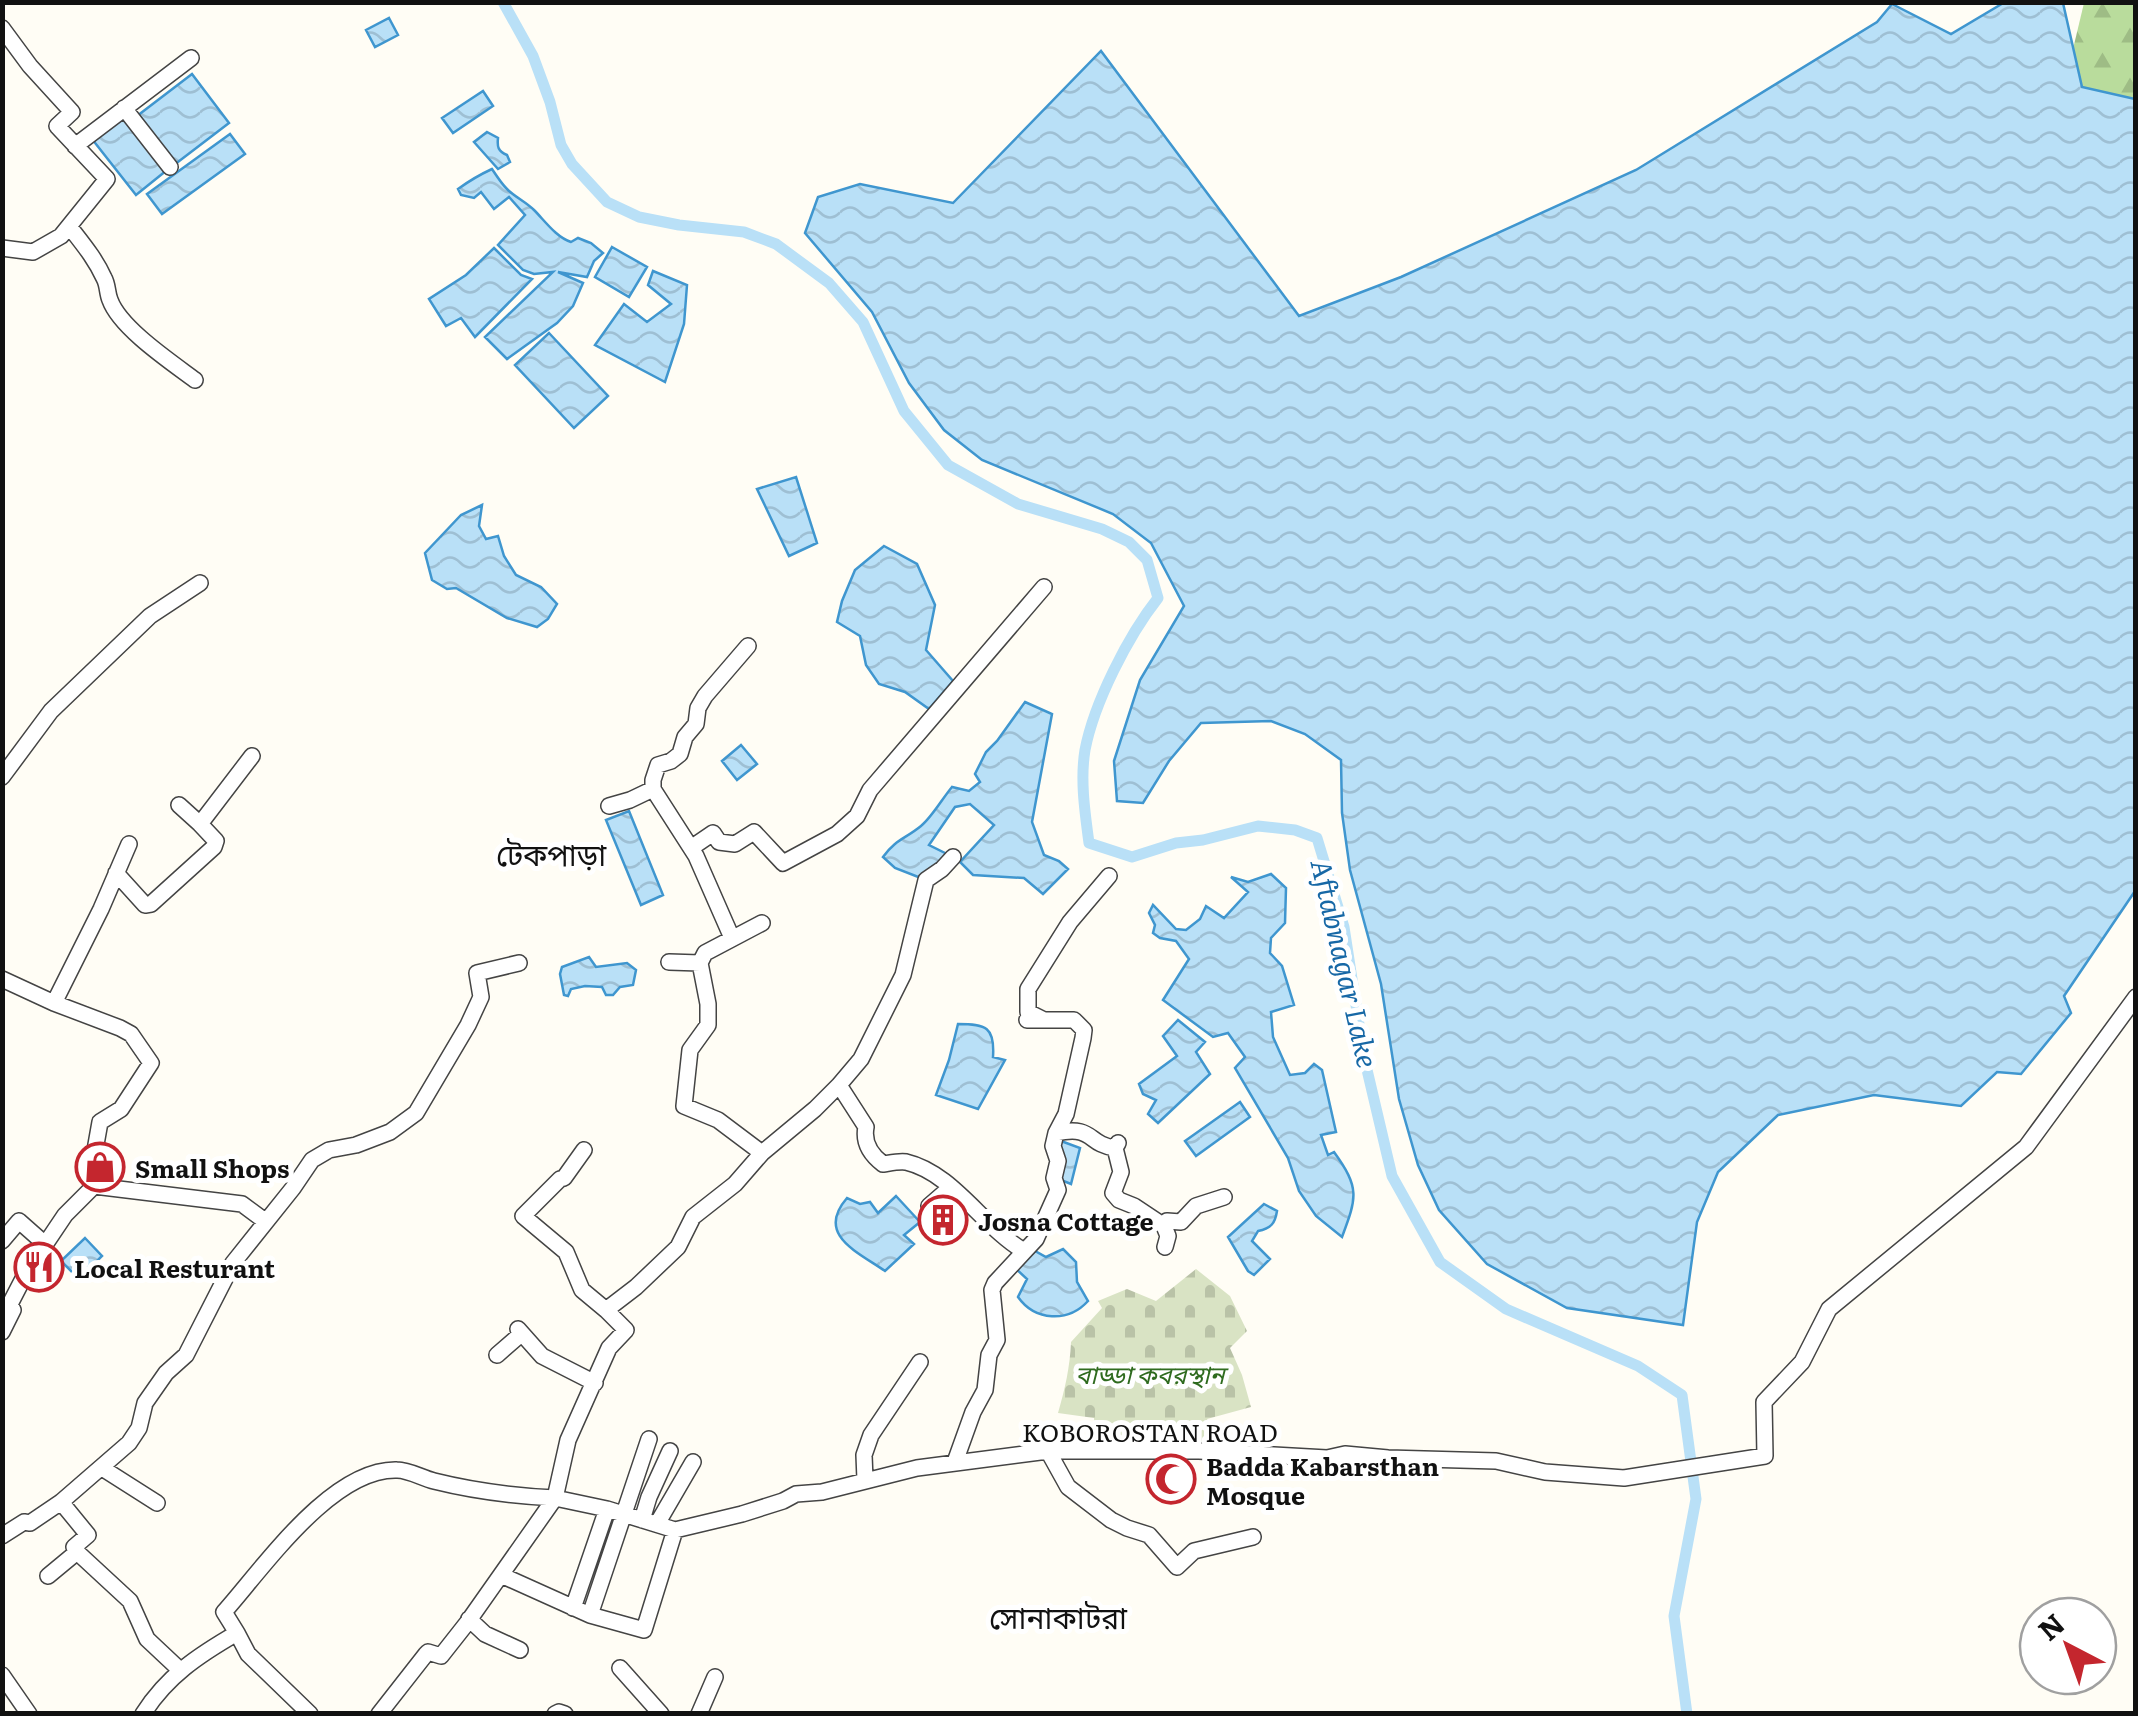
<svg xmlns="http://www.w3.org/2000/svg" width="2138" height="1716" font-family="Literata,'Noto Sans Bengali',serif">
<defs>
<pattern id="forest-firs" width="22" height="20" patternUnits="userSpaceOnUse" patternTransform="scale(2.5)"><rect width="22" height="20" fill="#b9dc9c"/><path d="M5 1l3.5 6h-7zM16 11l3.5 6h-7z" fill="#9ebc85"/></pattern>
<pattern id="cemetery-stones" width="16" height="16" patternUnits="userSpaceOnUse" patternTransform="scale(2.5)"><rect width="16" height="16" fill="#d9e3c4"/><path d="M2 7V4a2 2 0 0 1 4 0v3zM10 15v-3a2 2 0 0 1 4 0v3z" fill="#b9c2a7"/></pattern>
<pattern id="water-waves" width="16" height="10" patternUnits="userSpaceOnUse" patternTransform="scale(2.5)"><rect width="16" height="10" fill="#b9e0f7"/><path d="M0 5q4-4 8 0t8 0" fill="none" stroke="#9ebfd3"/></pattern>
</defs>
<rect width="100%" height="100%" fill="#fffdf5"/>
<!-- forest -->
<path fill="url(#forest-firs)" d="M2084,3H2135V99L2082,87L2073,49Z"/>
<!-- cemetery -->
<path fill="url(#cemetery-stones)" d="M1196,1269L1230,1296L1247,1331L1230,1348L1242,1375L1251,1407L1207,1419L1221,1451L1182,1445L1095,1442L1094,1418L1058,1413C1065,1389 1070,1367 1071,1342L1102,1308L1098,1301L1127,1289L1156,1301Z"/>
<!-- water -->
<path fill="url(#water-waves)" stroke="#3f96cf" stroke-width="2.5" d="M2005,2L2063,3L2082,87L2135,99V891L2064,996L2071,1013L2021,1074L1997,1072L1961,1106L1874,1095L1778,1115L1718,1172L1697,1222L1683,1325L1567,1308L1487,1264L1439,1210L1418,1165L1399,1099L1381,984L1350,870L1342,813L1341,760L1305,734L1271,721L1201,723L1169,761L1143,803L1117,801L1114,761L1140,680L1184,606L1151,543L1113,514L982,460L944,430L909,383L872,312L805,233L818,197L860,184L953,203L1101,51L1299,316L1401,277L1636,170L1877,22L1892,4L1951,34Z
M389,18L398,35L375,47L366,30Z
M192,74L229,123L174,165L137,116Z
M483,91L493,106L453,133L442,118Z
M123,115L167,170L136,195L92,139Z
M487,132L498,138C497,147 498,151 507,155L510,162L498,169L474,142Z
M230,134L245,154L162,214L147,194Z
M492,169C496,175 501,183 507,189C515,197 526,202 534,210C545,221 556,237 571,242L578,238L591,243L603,253L594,261L587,277L558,272L583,283L573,306L557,323L507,359L485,337L553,272L534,274L523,270L498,245L525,215L509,197L494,209L481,192L474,198L461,195L458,189C469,181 479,175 492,169Z
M612,247L647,267L629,297L595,277Z
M494,248L521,275L532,279L475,337L461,318L446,326L429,299L466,275Z
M653,271L687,285L684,324L665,382L595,345L624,304L647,322L671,304L648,285Z
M549,333L608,396L574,428L515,365Z
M796,477L817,543L789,556L757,489Z
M482,505L479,526L486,539L498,536L504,556L516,575L541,587L557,604L548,619L537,627L507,618L456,588L447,589L432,580L425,553L461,515Z
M884,546L917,564L935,605L926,650L953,681L929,709L905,692L879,684L866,665L860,636L837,622L842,601L855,570Z
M1025,702L1052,714L1032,822L1044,855L1059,861L1068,869L1043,894L1024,878L973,875L960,862L994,825L970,804L955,807L929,845L953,857L926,880L895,868L883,857C896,839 905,839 921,826C932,817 942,799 952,787L969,791L980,782L975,774L986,752L997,741Z
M741,745L757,764L737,780L722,761Z
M629,811L663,895L641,905L606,820Z
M1271,874L1286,888L1285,923L1271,938L1270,953L1282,966L1294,1005L1271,1012L1273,1037L1290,1075L1305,1073L1314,1064L1322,1070L1336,1132L1321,1135L1328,1155L1334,1152C1360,1188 1357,1197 1342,1237L1316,1216L1299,1191L1288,1158L1235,1068L1245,1057L1228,1033L1213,1037L1163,1000L1189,959L1176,941L1160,938L1153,933L1155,925L1149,913L1153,905L1176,929L1186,930L1200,919L1206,906L1224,918L1248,892L1231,877L1248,882Z
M589,957L596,967L627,963L636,970L633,985L620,987L613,995H606L602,987L585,986L571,989L568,996L564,995L560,974L562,967Z
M1178,1020L1205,1042L1196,1052L1210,1074L1158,1123L1148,1114L1156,1100L1143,1094L1139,1084L1177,1056L1163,1036Z
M958,1024C986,1024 995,1027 993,1057L1005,1060L978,1109L936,1095L949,1060Z
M1240,1102L1250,1117L1196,1156L1185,1141Z
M1061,1141L1080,1148L1071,1184L1056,1178Z
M896,1196L920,1222L904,1235L914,1244L885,1271C858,1252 815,1235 847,1198L860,1204L870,1202L878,1213Z
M1264,1204L1277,1211C1275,1224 1271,1228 1258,1231L1252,1241L1270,1259L1254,1275L1248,1271L1228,1237Z
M85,1238L102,1256L79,1279L61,1261Z
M1063,1249L1076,1262L1077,1282L1088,1301C1068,1323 1035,1321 1018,1297L1027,1279L1014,1267L1035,1251L1046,1257Z"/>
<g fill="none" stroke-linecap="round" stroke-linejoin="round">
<!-- canal -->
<path stroke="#b9e0f7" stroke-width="11" d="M503,2L533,56L550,102L561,145L572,164L607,202L639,217L679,225L744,232L776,244L829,283L863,322L904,411L948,465L1018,504L1102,529L1129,542L1147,560L1158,598C1128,636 1094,703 1085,750C1080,780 1085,813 1089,843L1132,857L1176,843L1203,840L1258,826L1295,830L1317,838L1344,927L1364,1057L1392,1176L1440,1262L1506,1309L1638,1366L1682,1395L1696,1499L1674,1616L1687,1714"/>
<!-- minor casing -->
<g stroke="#444" stroke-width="18">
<path id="minor" d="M2,28L30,66L72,112L57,126L107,179L61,236L33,252L2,248
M124,108L170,167
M75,146L191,58
M69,226C82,243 95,258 104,278C108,285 107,293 110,300C120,328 171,362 195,380
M2,777L51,711L150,616L200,583
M179,805L200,824
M609,806L630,800L653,789
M691,848L713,833L719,842L735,844L754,832L783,863L837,834L857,816L870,790L1044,587
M116,873L145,905L151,904L214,847L216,841L200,824L252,756
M732,938L696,856L653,789V780L658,765L671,761L680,754L685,737L696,724L698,708L705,696L748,646
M700,963L705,953L762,923
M2,979L54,1003L120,1028L131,1034L151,1063L121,1109L100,1122L92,1167L94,1186L242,1204L265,1221
M54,1003L101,909L129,844
M1044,1020L1028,1012V989L1070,922L1109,876
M839,1085L861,1059L903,975L926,880L942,869L953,857
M1056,1133C1095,1125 1086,1144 1115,1148L1118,1143
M1115,1148L1121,1172L1113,1193L1119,1200L1134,1206L1164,1226L1167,1221L1181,1222L1196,1206L1224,1197
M584,1150L564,1178L560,1179L523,1216L566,1252L582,1290L606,1310
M762,1153L815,1109L839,1085L866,1127C863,1142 870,1154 883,1164C890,1163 899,1161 906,1162C953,1173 983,1227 1024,1251
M929,1206L951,1187
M1164,1226L1168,1236L1165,1247
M2,1241L19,1221L45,1244
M518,1329L542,1356L595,1383
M2,1332L13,1310L10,1304L26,1273L65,1215L94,1186
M497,1355L521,1334
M1048,1451L1068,1487L1111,1520L1127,1528L1149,1535L1177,1567L1194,1551L1253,1537
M955,1462L973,1412L985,1390L989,1355L997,1340L992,1290L995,1283L1036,1239L1058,1190L1054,1178L1058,1161L1053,1146L1056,1133L1066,1114L1083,1038L1084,1030L1074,1020H1027
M102,1468L157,1503
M865,1480L864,1455L871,1435L920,1362
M61,1502L88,1535L74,1547L77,1552
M642,1520L649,1497L670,1451
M657,1524L693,1462
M2,1536L24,1522L30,1523L61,1502L129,1443L139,1428L145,1403L166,1373L186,1355L233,1263L293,1188L312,1160L329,1150L356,1145L390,1132L416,1113L468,1025L481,997L477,973L519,963
M501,1575L590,1615L644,1630L675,1530
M48,1576L77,1552L130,1601L147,1639L180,1670
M573,1608L607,1509
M590,1615L649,1439
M469,1619L485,1634L520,1650
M237,1633L248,1654L310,1714
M620,1668L661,1714
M2,1675L29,1714
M143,1714C167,1676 199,1655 237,1633L224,1612C264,1567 332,1468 397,1470C409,1470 422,1478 434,1481C474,1491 514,1496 555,1498L568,1440L609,1348L626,1330L606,1310L636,1287L678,1247L693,1217L735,1184L762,1153L718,1120L684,1106L690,1050L708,1025V1004L700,963L669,962
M379,1714L426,1654L428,1652L441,1656L467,1623L555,1498L607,1509L675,1530L742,1514L783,1501L796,1494L822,1492L917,1468L1048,1451H1199L1327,1458L1345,1454L1388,1458L1496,1461L1545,1472L1624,1478L1765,1456L1764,1402L1802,1362L1829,1309L2026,1147L2136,997
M555,1714L559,1712L565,1714
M699,1714L715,1677"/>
</g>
<!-- minor -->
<use href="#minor" stroke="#fff" stroke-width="15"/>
</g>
<!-- icons -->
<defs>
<g id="shop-ring" transform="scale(2.5)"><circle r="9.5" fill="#fff" stroke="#c4262e" stroke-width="1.5"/><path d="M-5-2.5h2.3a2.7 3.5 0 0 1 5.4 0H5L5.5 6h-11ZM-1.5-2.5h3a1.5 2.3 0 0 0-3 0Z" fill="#c4262e"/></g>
<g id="building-ring" transform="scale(2.5)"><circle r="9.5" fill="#fff" stroke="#c4262e" stroke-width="1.5"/><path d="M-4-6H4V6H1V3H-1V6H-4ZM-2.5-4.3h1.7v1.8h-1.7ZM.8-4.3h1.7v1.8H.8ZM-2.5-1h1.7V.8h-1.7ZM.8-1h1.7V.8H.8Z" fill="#c4262e"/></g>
<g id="restaurant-ring" transform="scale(2.5)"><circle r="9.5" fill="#fff" stroke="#c4262e" stroke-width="1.5"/><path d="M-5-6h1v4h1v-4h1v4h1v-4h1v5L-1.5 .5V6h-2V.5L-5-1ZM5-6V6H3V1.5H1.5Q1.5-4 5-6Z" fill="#c4262e"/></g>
<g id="mosque-ring" transform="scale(2.5)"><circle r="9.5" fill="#fff" stroke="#c4262e" stroke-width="1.5"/><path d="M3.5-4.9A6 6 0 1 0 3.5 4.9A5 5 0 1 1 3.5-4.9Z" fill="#c4262e"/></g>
</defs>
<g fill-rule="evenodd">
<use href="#shop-ring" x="100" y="1167"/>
<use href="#building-ring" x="943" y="1220"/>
<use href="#restaurant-ring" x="39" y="1267"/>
<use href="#mosque-ring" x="1171" y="1479"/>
</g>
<g text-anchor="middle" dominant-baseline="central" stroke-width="10" stroke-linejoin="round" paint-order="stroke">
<!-- poi labels -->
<g font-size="25" font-weight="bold" fill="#111" stroke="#fff" text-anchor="start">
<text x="135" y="1167">Small Shops</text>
<text x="978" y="1220">Josna Cottage</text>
<text x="74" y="1267">Local Resturant</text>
<text x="1206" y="1465">Badda Kabarsthan<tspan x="1206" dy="29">Mosque</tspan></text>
</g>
<!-- park labels -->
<g font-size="25" font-style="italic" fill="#2f6b1f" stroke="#fff">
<text x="1150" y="1373">বাড্ডা কবরস্থান</text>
</g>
<!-- street labels -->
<g font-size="25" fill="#111" stroke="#fff">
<text x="1150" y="1431">KOBOROSTAN ROAD</text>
</g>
<!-- water labels -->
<g font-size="28" font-style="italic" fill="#1768a6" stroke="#fff">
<text transform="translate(1346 963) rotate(77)">Aftabnagar Lake</text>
</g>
<!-- quarter labels -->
<g font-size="30" fill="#111" stroke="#fff">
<text x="551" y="853">টেকপাড়া</text>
<text x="1058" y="1616">সোনাকাটরা</text>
</g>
</g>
<!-- border -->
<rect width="2138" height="1716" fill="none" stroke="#111111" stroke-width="10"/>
<!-- north arrow -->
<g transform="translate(2068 1646) rotate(319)"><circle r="48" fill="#ffffff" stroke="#a0a0a0" stroke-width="2.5"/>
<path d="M0-8L18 38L0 25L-18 38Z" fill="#c4262e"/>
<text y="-15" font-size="28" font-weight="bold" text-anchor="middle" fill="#111111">N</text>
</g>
</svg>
